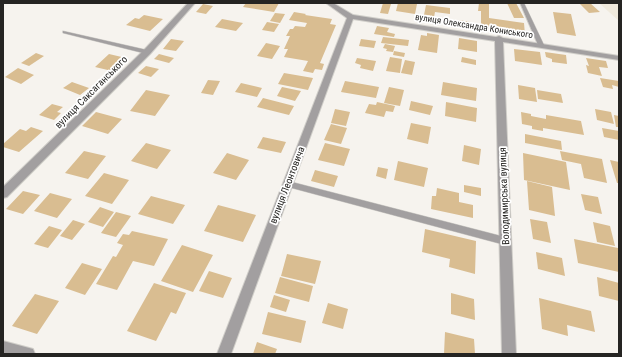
<svg xmlns="http://www.w3.org/2000/svg" width="622" height="357" font-family="'Roboto Condensed',sans-serif">
<rect width="100%" height="100%" fill="#f6f3ee"/>
<!-- built -->
<path fill="#f0eadd" d="M599,3H619V21Z"/>
<!-- building -->
<path fill="#d9bd91" d="M246,3H279L274,12L243,7Z
M383,3L391,4L388,14L380,13Z
M398,3L417,4L415,14L396,11Z
M479,3H489V18L524,23L525,35L481,28V11H478Z
M507,3H516L524,18H514Z
M579,3H590L600,12L589,13Z
M203,4L213,6L206,14L196,12Z
M426,5L450,8V14L435,12L434,17L424,15Z
M294,12L306,14L305,15L332,19L330,24L336,25L320,63L324,64L322,70L315,69L313,73L303,71L308,61L284,57L288,49H284L290,36H286L290,29H293L295,26L305,27L307,23L289,20Z
M553,12L571,14L576,36L557,33Z
M275,13L285,14L280,23L270,21Z
M144,15L163,19L150,31L126,25L135,18L139,19Z
M222,19L243,23L236,31L215,27Z
M459,20L470,22V26L458,24Z
M267,22L279,24L274,32L262,30Z
M377,26L389,28L387,32L395,34L394,37L374,34Z
M427,33L439,35L437,53L418,50L421,35L427,36Z
M383,37L409,40L408,46L381,43Z
M459,38L477,41V52L458,49Z
M171,39L184,41L176,51L163,49Z
M361,39L376,41L374,48L359,46Z
M266,43L280,46L272,59L257,56Z
M385,44L395,46L393,52L386,51L387,49L383,48Z
M514,49L540,52L542,65L515,61Z
M394,51L405,53L404,57L393,55Z
M545,52L566,55L567,64L552,62V59L546,57Z
M36,53L44,56L29,66L21,63Z
M109,54L126,58L112,71L95,67Z
M159,54L174,58L169,63L154,59Z
M390,57L402,59L400,73L386,71Z
M462,57L476,60V65L461,62Z
M357,58L376,61L373,71L360,68L361,65L355,63Z
M586,58L606,61L608,68L599,67L602,76L588,73L586,65L589,66Z
M405,60L415,62L412,75L401,73Z
M146,66L159,69L151,77L138,73Z
M18,68L34,75L21,84L5,77Z
M284,73L313,78L308,90L278,84Z
M600,78L619,81V87L612,85L613,89L603,87Z
M208,80L220,81L213,95L201,93Z
M345,81L379,87L376,98L341,92Z
M72,82L89,88L80,95L63,88Z
M443,82L477,88L476,101L441,95Z
M241,83L262,88L257,97L235,92Z
M518,85L535,88L537,102L519,99Z
M282,87L301,91L295,101L277,96Z
M389,87L404,90L400,106L384,103Z
M146,90L170,95L155,116L130,111Z
M537,90L561,94L563,103L538,99Z
M263,98L294,106L289,115L257,107Z
M411,101L433,106L430,115L409,110Z
M377,102L395,106L393,112L386,111L384,117L365,113L369,104L376,105Z
M446,102L477,108L476,122L445,116Z
M52,104L63,107L57,112L61,113L54,120L39,115Z
M335,109L350,112L346,126L331,123Z
M595,109L611,112L614,124L597,120Z
M96,112L122,119L108,134L82,126Z
M521,112L531,114V116L546,119V115L581,121L584,135L543,128V131L532,129V126L522,124Z
M614,115L619,116V127H616Z
M411,123L431,127L428,144L407,139Z
M331,124L347,128L341,144L324,140Z
M31,127L43,131L19,152L3,147V144L20,129L26,131Z
M602,128L619,131V140L604,137Z
M525,134L561,141L562,150L525,143Z
M263,137L286,142L281,153L257,148Z
M146,143L171,150L157,169L131,161Z
M325,143L350,149L344,166L318,160Z
M464,145L481,149L479,165L462,161Z
M84,151L106,156L88,179L65,173Z
M560,151L602,159L607,183L584,178L581,164L562,160Z
M227,153L249,160L236,180L213,173Z
M523,153L566,162L570,190L524,180Z
M610,160L619,162V183H617Z
M398,161L428,168L424,187L394,180Z
M378,167L388,169L386,179L376,176Z
M315,170L338,176L334,187L311,181Z
M104,173L129,180L112,204L85,196Z
M527,181L552,187L555,216L529,210Z
M464,185L481,188V196L464,192Z
M437,188L459,193V202L473,205V218L431,209L432,196H436Z
M23,191L40,195L23,214L6,209Z
M50,193L72,199L57,218L34,211Z
M581,194L598,197L602,214L585,210Z
M151,196L185,205L173,224L138,214Z
M218,205L256,215L243,242L204,231Z
M100,207L114,212L103,227L88,222Z
M116,212L131,216L116,237L101,233Z
M530,219L547,222L551,243L533,239Z
M73,220L85,224L72,240L60,236Z
M593,222L610,226L615,246L597,242Z
M49,226L62,230L48,248L34,244Z
M425,229L476,241L475,274L449,267L450,259L422,252Z
M132,231L168,239L154,266L133,261L117,290L96,284L113,256L116,257L123,245L117,243L123,234L129,235Z
M574,239L618,248L619,272L578,263Z
M182,245L213,255L193,292L161,281Z
M536,252L562,258L565,276L538,269Z
M287,254L321,261L315,284L281,276Z
M82,263L102,269L85,295L65,288Z
M209,271L232,278L223,298L199,291Z
M280,277L313,286L309,302L275,293Z
M597,277L619,283V301L599,296Z
M154,283L186,293L176,314L171,312L156,341L127,331Z
M451,293L474,299L475,320L451,314Z
M35,294L59,301L37,334L12,326Z
M274,295L290,300L286,312L270,307Z
M539,298L591,311L595,332L567,325L568,336L542,329Z
M328,303L348,309L343,329L322,323Z
M268,312L306,321L301,343L262,334Z
M445,332L474,339L475,354H444Z
M257,342L277,349L275,354H253Z"/>
<g fill="none" stroke-linecap="round" stroke-linejoin="round">
<!-- lane casing -->
<g stroke="#d0cec9" stroke-width="1">
<path id="lane" d="M520,3H524L544,45L543,46L538,45Z
M63,31L147,50L150,52L147,54L63,33Z
M288,181L505,237L508,238L509,241L508,244L505,245L288,187L285,186L284,184L285,182Z"/>
</g>
<!-- street casing -->
<g stroke="#d0cec9" stroke-width="2">
<path id="street" d="M188,3H195L150,54L7,197L3,198V187L144,50Z
M326,3H333L353,15L496,37L499,36L503,38L619,56V60L503,42L516,354H502L495,41L353,19L231,354H217L347,18Z
M3,341L33,349L35,354H3Z"/>
</g>
<!-- lane -->
<use href="#lane" fill="#a29fa0" fill-rule="evenodd"/>
<!-- street -->
<use href="#street" fill="#a29fa0" fill-rule="evenodd"/>
</g>
<g text-anchor="middle" dominant-baseline="central" stroke-width="3.5" stroke-linejoin="round" paint-order="stroke">
<!-- far-street labels -->
<g font-size="9" fill="#252422" stroke="#fff">
<text transform="translate(474 26) rotate(9)">вулиця Олександра Кониського</text>
</g>
<!-- street labels -->
<g font-size="10" fill="#252422" stroke="#fff">
<text transform="translate(91 92) rotate(-45)">вулиця Саксаганського</text>
<text transform="translate(287 185) rotate(-69)">вулиця Леонтовича</text>
<text transform="translate(504 196) rotate(-92)">Володимирська вулиця</text>
</g>
</g>
<!-- border -->
<rect width="622" height="357" fill="none" stroke="#252422" stroke-width="8"/>
</svg>
